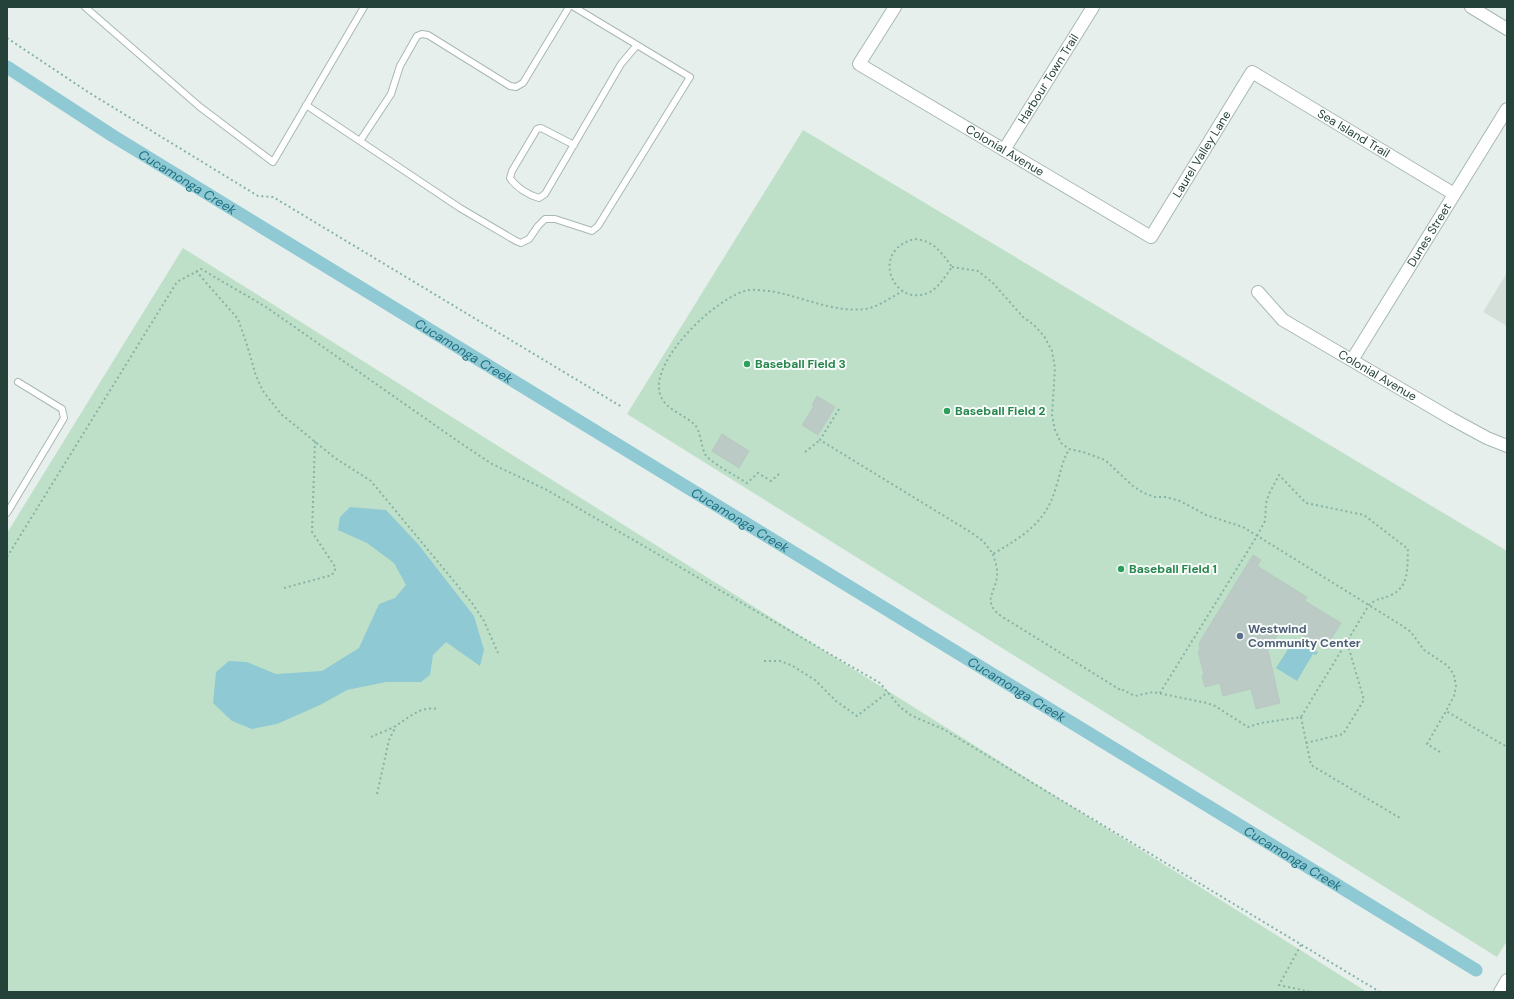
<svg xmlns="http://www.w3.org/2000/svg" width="1514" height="999" font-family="'DM Sans',sans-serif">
<rect width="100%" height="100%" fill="#e6efeb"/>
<!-- built -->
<path fill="#d4dfda" d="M1507,273V326L1483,312Z"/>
<!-- green -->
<path fill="#bfe0c8" d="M803,130L1507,551V941L1497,957L627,414Z
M183,248L1367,992H7V533Z"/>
<!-- water -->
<path fill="#8ec9d4" d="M350,507L386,510L418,544L474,616L484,650L480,666L446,642L433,655L430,675L421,682H386L347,690L320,705L277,724L252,729L232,721L213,703L216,672L229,661L247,662L276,674L322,671L359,648L379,604L395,598L406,585L394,563L367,543L338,530L340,517Z
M1295,638L1318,652L1316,655L1313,654L1297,681L1276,668Z"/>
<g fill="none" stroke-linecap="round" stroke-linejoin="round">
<!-- canal -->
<path stroke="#8ec9d4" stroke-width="13" id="s1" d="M7,67L113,136L1476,970"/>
</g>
<!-- building -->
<path fill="#bbcac4" stroke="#b8c9c2" d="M817,396L835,407L818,435L802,425L814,406L812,405Z
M722,434L749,451L739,468L712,451Z
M1253,555L1261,560L1257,566L1307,597L1305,601L1341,623L1325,649L1291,628L1281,630L1268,650L1280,703L1256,709L1251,689L1223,696L1220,683L1205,687L1202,676L1204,675L1198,651L1200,650L1199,643Z"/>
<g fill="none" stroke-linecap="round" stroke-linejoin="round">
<!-- lane casing -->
<g stroke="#a8b8b2" stroke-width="8">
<path id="lane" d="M85,7L200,107L273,162L364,7
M306,105L460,208L516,241L521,243L529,239L538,226L545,219H555L592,231L598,226L690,77L574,7
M360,141L391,94L400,66L417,36L422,34L428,35L510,86L516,87L523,83L569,7
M574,145L545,130L541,128L537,129L512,171L510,178C516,187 528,195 539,198L545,194L621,64L637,45
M7,513L64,418L62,409L18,382"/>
</g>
<!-- street casing -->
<g stroke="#a8b8b2" stroke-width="14">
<g id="street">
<path id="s2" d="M895,7L859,64L1151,237L1252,72L1454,194"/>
<path d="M1471,7L1507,29"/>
<path id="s3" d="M1004,150L1093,7"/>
<path id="s4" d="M1258,292L1283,320L1452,419L1487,438L1507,446"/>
<path id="s5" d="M1352,360L1507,109"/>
</g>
</g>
<!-- secondary casing -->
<g stroke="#a4bbb3" stroke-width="14">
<path id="secondary" d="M1500,992L1507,980"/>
</g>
<!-- path -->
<path stroke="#86b3a5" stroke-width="2" stroke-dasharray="2 3" stroke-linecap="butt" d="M7,38L88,92L258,196L273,197L622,407
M915,239C934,241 941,252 952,267C946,275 939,287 930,292C894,310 868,250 915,239Z
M952,267L978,271L993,283L1023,317L1034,325L1044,336L1052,351L1055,368L1052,415L1055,430L1061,443L1069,449L1083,452L1105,460L1134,487L1144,493L1155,497H1166L1180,501L1206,515L1243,527L1401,625L1411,632L1424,650L1448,666L1454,675L1456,686L1454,696L1446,711L1507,747
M196,271L238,319L247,345L256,376L263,391L281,414L335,458L371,481L472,603L484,621L498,653
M839,409L820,440L972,533L983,541L993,554C1023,536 1046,523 1056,487C1061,472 1061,464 1069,449
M805,452L820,440
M779,474L771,481L758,473L747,483C738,477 709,462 705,454C701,446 701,432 695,425C684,414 665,410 660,394C649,361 718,295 749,290C755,289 763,291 770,291C801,296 833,313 865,309C879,307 891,297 903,291
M993,554C995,561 998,569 997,576C996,592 981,601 1001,616L1122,691L1123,690L1135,696L1153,692L1207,703L1215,706L1248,727L1261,723L1301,717L1369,605C1379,597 1381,600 1391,595C1410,587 1407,566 1408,549L1364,515L1306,503L1279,475L1269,494L1266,503L1265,521L1257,536L1160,693
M7,557L177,282L201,269L266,307L459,442L492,464L547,490L880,683L900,707L912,716L943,729L1380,992
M284,588L332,575L336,568L312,532L315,441
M764,661H780L791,665L815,680L836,701L857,716L888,692
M1301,717L1311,765L1400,818
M371,737C379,733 389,730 397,725C410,717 420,706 437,709
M1306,743L1343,734L1364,700L1347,642
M1440,752L1427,744L1446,711
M377,794L389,740L396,726
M1301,945L1279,985L1311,992"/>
<!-- lane -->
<use href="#lane" stroke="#fff" stroke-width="6"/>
<!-- street -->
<use href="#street" stroke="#fff" stroke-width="12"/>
<!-- secondary -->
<use href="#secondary" stroke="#fff" stroke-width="12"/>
</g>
<!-- markers -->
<g fill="#2e9e5b" stroke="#f7fbf9" stroke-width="1.5">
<circle cx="747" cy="364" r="4"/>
<circle cx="947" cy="411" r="4"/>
<circle cx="1121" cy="569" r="4"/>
</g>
<circle fill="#5c6f8a" stroke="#f7fbf9" stroke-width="1.5" cx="1240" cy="636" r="4"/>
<g text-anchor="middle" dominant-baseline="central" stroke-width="4" stroke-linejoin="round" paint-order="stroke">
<!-- street labels -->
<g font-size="12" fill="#24423a" stroke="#f7fbf9">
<text stroke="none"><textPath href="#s3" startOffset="84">Harbour Town Trail</textPath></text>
<text stroke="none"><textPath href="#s2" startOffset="719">Sea Island Trail</textPath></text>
<text stroke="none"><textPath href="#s2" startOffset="237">Colonial Avenue</textPath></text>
<text stroke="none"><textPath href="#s2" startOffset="504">Laurel Valley Lane</textPath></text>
<text stroke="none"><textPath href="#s5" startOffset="147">Dunes Street</textPath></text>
<text stroke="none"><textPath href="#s4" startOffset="147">Colonial Avenue</textPath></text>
</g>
<!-- leisure labels -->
<g font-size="12" font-weight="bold" fill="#27864d" stroke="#f7fbf9" text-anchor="start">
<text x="755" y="364">Baseball Field 3</text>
<text x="955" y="411">Baseball Field 2</text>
<text x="1129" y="569">Baseball Field 1</text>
</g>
<!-- service labels -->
<g font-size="12" font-weight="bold" fill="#4e5e75" stroke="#f7fbf9" text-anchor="start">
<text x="1248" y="629">Westwind<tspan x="1248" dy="14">Community Center</tspan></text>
</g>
<!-- water labels -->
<g font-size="13" font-style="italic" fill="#1c6f80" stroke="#f7fbf9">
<text stroke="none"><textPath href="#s1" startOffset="214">Cucamonga Creek</textPath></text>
<text stroke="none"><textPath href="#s1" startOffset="538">Cucamonga Creek</textPath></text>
<text stroke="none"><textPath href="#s1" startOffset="862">Cucamonga Creek</textPath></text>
<text stroke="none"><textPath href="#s1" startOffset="1186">Cucamonga Creek</textPath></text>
<text stroke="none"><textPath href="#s1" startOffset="1510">Cucamonga Creek</textPath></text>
</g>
</g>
<!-- border -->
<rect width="1514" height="999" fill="none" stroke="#24423a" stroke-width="16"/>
</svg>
